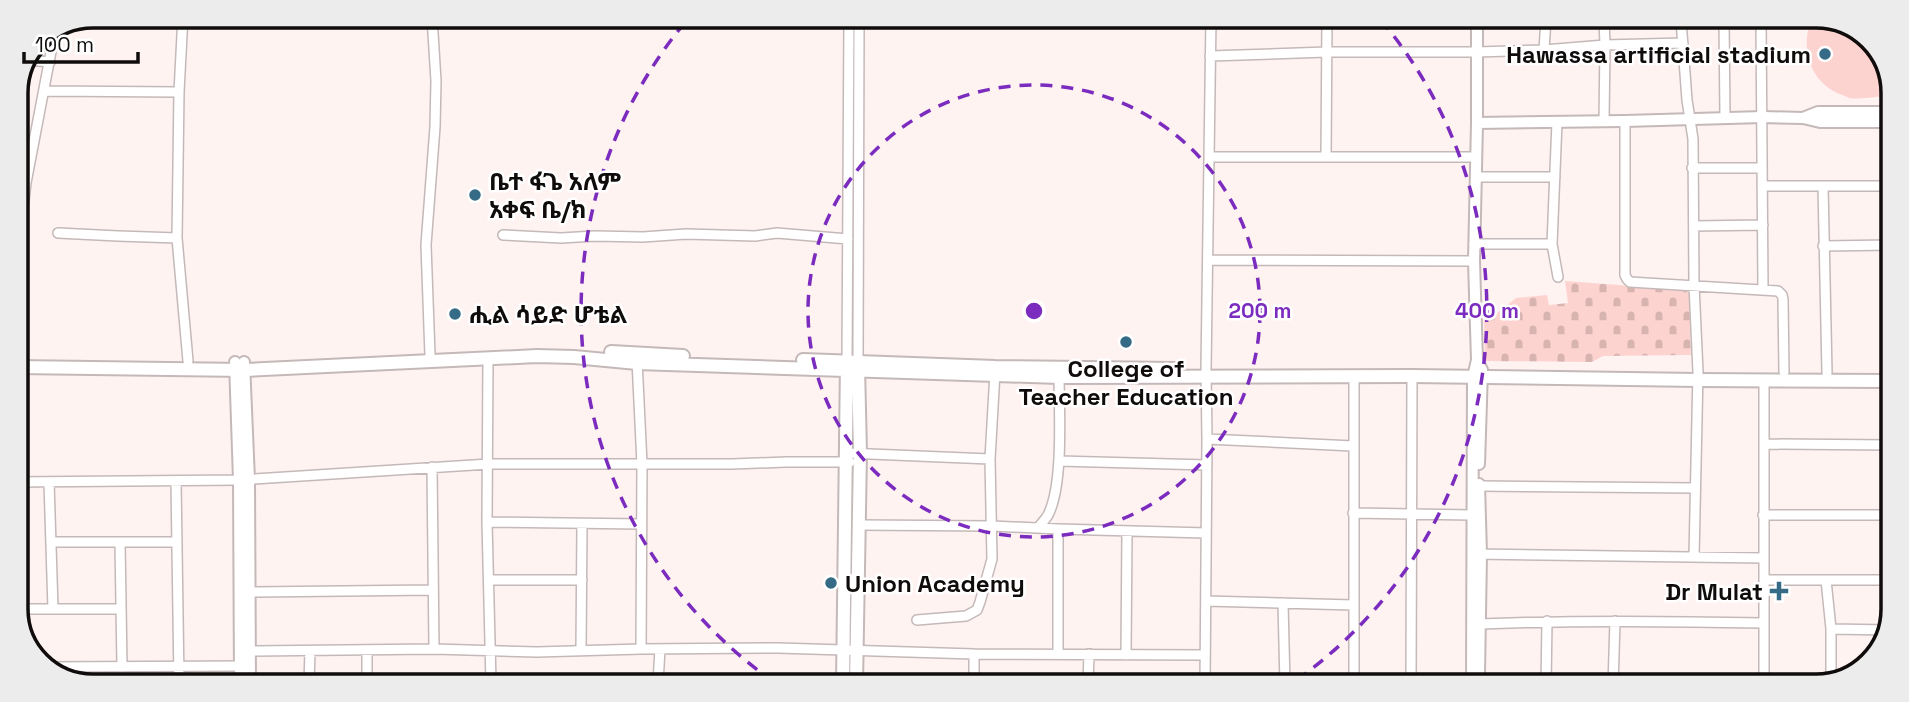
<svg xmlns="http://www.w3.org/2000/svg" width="1909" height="702" font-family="'Space Grotesk','Noto Sans Ethiopic',sans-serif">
<defs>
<pattern id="cemetery-stones" width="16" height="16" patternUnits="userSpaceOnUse" patternTransform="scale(1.75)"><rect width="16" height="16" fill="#fdd3d0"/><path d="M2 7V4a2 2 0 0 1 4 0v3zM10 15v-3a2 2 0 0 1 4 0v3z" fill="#d8b4b1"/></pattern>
</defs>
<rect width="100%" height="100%" fill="#fff3f2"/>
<!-- cemetery -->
<path fill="url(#cemetery-stones)" d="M1565,281L1686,290L1689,294L1691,355L1603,356L1592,362L1485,361L1484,320L1497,313L1516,298L1547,295L1549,305L1568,303Z"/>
<!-- green -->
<path fill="#fdd3d0" d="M1811,20H1841L1877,46L1893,87V95C1879,96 1863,100 1849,98C1847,97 1841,94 1839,94C1810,81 1800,49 1811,20Z"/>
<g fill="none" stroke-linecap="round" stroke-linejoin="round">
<!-- minor casing -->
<g stroke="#c4b9b8" stroke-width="12">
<path id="minor" d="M129,16L169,18L183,16
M183,16L179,92L177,238L188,361
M1604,19L1605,45L1604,121
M1681,20L1687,100L1693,139L1694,285L1698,372L1694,557
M1724,20L1725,118
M1761,20L1763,290
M1544,50L1546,19
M1210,56L1327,52H1476L1544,50L1605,45L1683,43
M28,60L50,62
M44,91L179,92
M1625,121V275L1627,279L1630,282L1778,291L1782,295L1783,299L1784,372
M1557,122L1552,244L1558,277
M1210,157H1476
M1326,157L1327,19
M1692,168H1762
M1476,177H1555
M1762,186H1892
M1823,186L1827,373
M1694,226L1763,225
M58,233L118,236L177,238
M503,235L561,238L595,236L643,237L686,234L755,236L777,233L848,239
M1474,244H1552
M1823,246L1892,245
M1208,260L1474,261
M16,269L26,183L55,31
M430,355L426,245L435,127L436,81L432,17
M488,359L487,522L491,683
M637,360L642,464L641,649
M847,361L849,18
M858,361L859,18
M1354,377V685
M1207,439L1353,446
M1764,444L1890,445
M846,453L990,459
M1059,461L1207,465
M432,467L434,649
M176,481L179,682
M16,482L239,480L489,464H732L786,462H850
M49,482L53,609
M1479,486L1695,488
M1353,513L1471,515
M1763,515H1890
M487,522L641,524
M859,525L992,526L1058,529L1206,533
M1038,528C1041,524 1045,520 1048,515C1064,484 1059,409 1059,373
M52,542H176
M120,542L122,667
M1475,554L1764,558
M489,580H582
M1764,580H1889
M1826,580L1831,629V682
M249,592L433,590
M1206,601L1353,605
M1283,603L1285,685
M16,609H121
M917,620L966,616L977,610L980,602L992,559L990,459L995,372
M1480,624C1575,620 1669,621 1764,623
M1831,629L1889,630
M581,650L582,524
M245,651L434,649L537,652L641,649L778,648L974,654L1205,655
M974,654V684
M1058,654V529
M1126,655L1127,531
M47,667L245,666
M309,683L310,651
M367,683V651
M658,683L660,649
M1088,684L1089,654
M1205,685L1207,439L1206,370L1211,18
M1411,685L1412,376
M1546,686L1547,621
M1613,686L1615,621
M1764,686V380"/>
</g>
<!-- tertiary casing -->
<g stroke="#c4b9b8" stroke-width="14">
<path id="tertiary" d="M1803,118L1818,112H1893
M1477,123L1625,121L1763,117L1803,118L1820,122H1893
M1477,360L1482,370L1479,464
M235,362L239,480L240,682
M244,362L249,480L250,682
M1479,484L1481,554L1479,674
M1472,685L1473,377L1477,360L1474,261L1477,123V19"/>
</g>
<!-- secondary casing -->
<g stroke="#c4b9b8" stroke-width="16">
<path id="secondary" d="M611,352L683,356
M803,360L995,367L1177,369
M16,367L245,370L537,356L574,357L637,363L1059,377L1412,376L1697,380L1891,381
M843,684L847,362
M856,684L860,453L858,366"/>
</g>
<!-- minor -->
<use href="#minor" stroke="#fff" stroke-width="9"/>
<!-- tertiary -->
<use href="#tertiary" stroke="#fff" stroke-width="10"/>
<!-- secondary -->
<use href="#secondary" stroke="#fff" stroke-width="12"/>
</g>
<!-- distance rings -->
<g fill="none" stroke="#7b2cbf" stroke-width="3.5" stroke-dasharray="12 9">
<circle cx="1034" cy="311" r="226"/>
<path d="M774 682A453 453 0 0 1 687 20M1381 20A453 453 0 0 1 1291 684"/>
</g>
<!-- markers -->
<g fill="#356b87" stroke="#fff" stroke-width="2.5">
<circle cx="1825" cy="54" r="7"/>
<circle cx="475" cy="195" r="7"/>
<circle cx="455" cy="314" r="7"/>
<circle cx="1126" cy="342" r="7"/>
<circle cx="831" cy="583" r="7"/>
<path d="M1775.5 580.5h7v7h7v7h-7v7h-7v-7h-7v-7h7z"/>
</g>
<g text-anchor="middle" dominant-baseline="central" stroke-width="5" stroke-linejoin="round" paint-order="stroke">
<!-- poi labels -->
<g font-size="24" font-weight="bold" fill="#100c0c" stroke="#fff" text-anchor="start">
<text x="1811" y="54" text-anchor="end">Hawassa artificial stadium</text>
<text x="489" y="181">ቤተ ፋጌ አለም<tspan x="489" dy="28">አቀፍ ቤ/ክ</tspan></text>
<text x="469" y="314">ሒል ሳይድ ሆቴል</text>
<text x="1126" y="368" text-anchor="middle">College of<tspan x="1126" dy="28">Teacher Education</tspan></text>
<text x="845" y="583">Union Academy</text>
<text x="1763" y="591" text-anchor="end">Dr Mulat</text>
</g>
</g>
<!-- crop -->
<path d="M0 0H1909V702H0ZM93 28H1816A65 65 0 0 1 1881 93V609A65 65 0 0 1 1816 674H93A65 65 0 0 1 28 609V93A65 65 0 0 1 93 28Z" fill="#ececec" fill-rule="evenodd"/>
<path fill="none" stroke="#100c0c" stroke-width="3.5" d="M93 28H1816A65 65 0 0 1 1881 93V609A65 65 0 0 1 1816 674H93A65 65 0 0 1 28 609V93A65 65 0 0 1 93 28Z"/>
<circle cx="1034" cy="311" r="10" fill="#7b2cbf" stroke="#fff" stroke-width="3.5"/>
<g font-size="21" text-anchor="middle" font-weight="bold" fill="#7b2cbf" stroke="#fff" stroke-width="5" stroke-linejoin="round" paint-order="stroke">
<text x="1260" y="318">200 m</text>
<text x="1487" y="318">400 m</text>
</g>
<!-- scale -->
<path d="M24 52v10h114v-10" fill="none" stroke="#100c0c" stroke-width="3.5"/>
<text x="35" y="52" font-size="21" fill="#100c0c" stroke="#ffffff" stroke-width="5" paint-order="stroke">100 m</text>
</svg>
